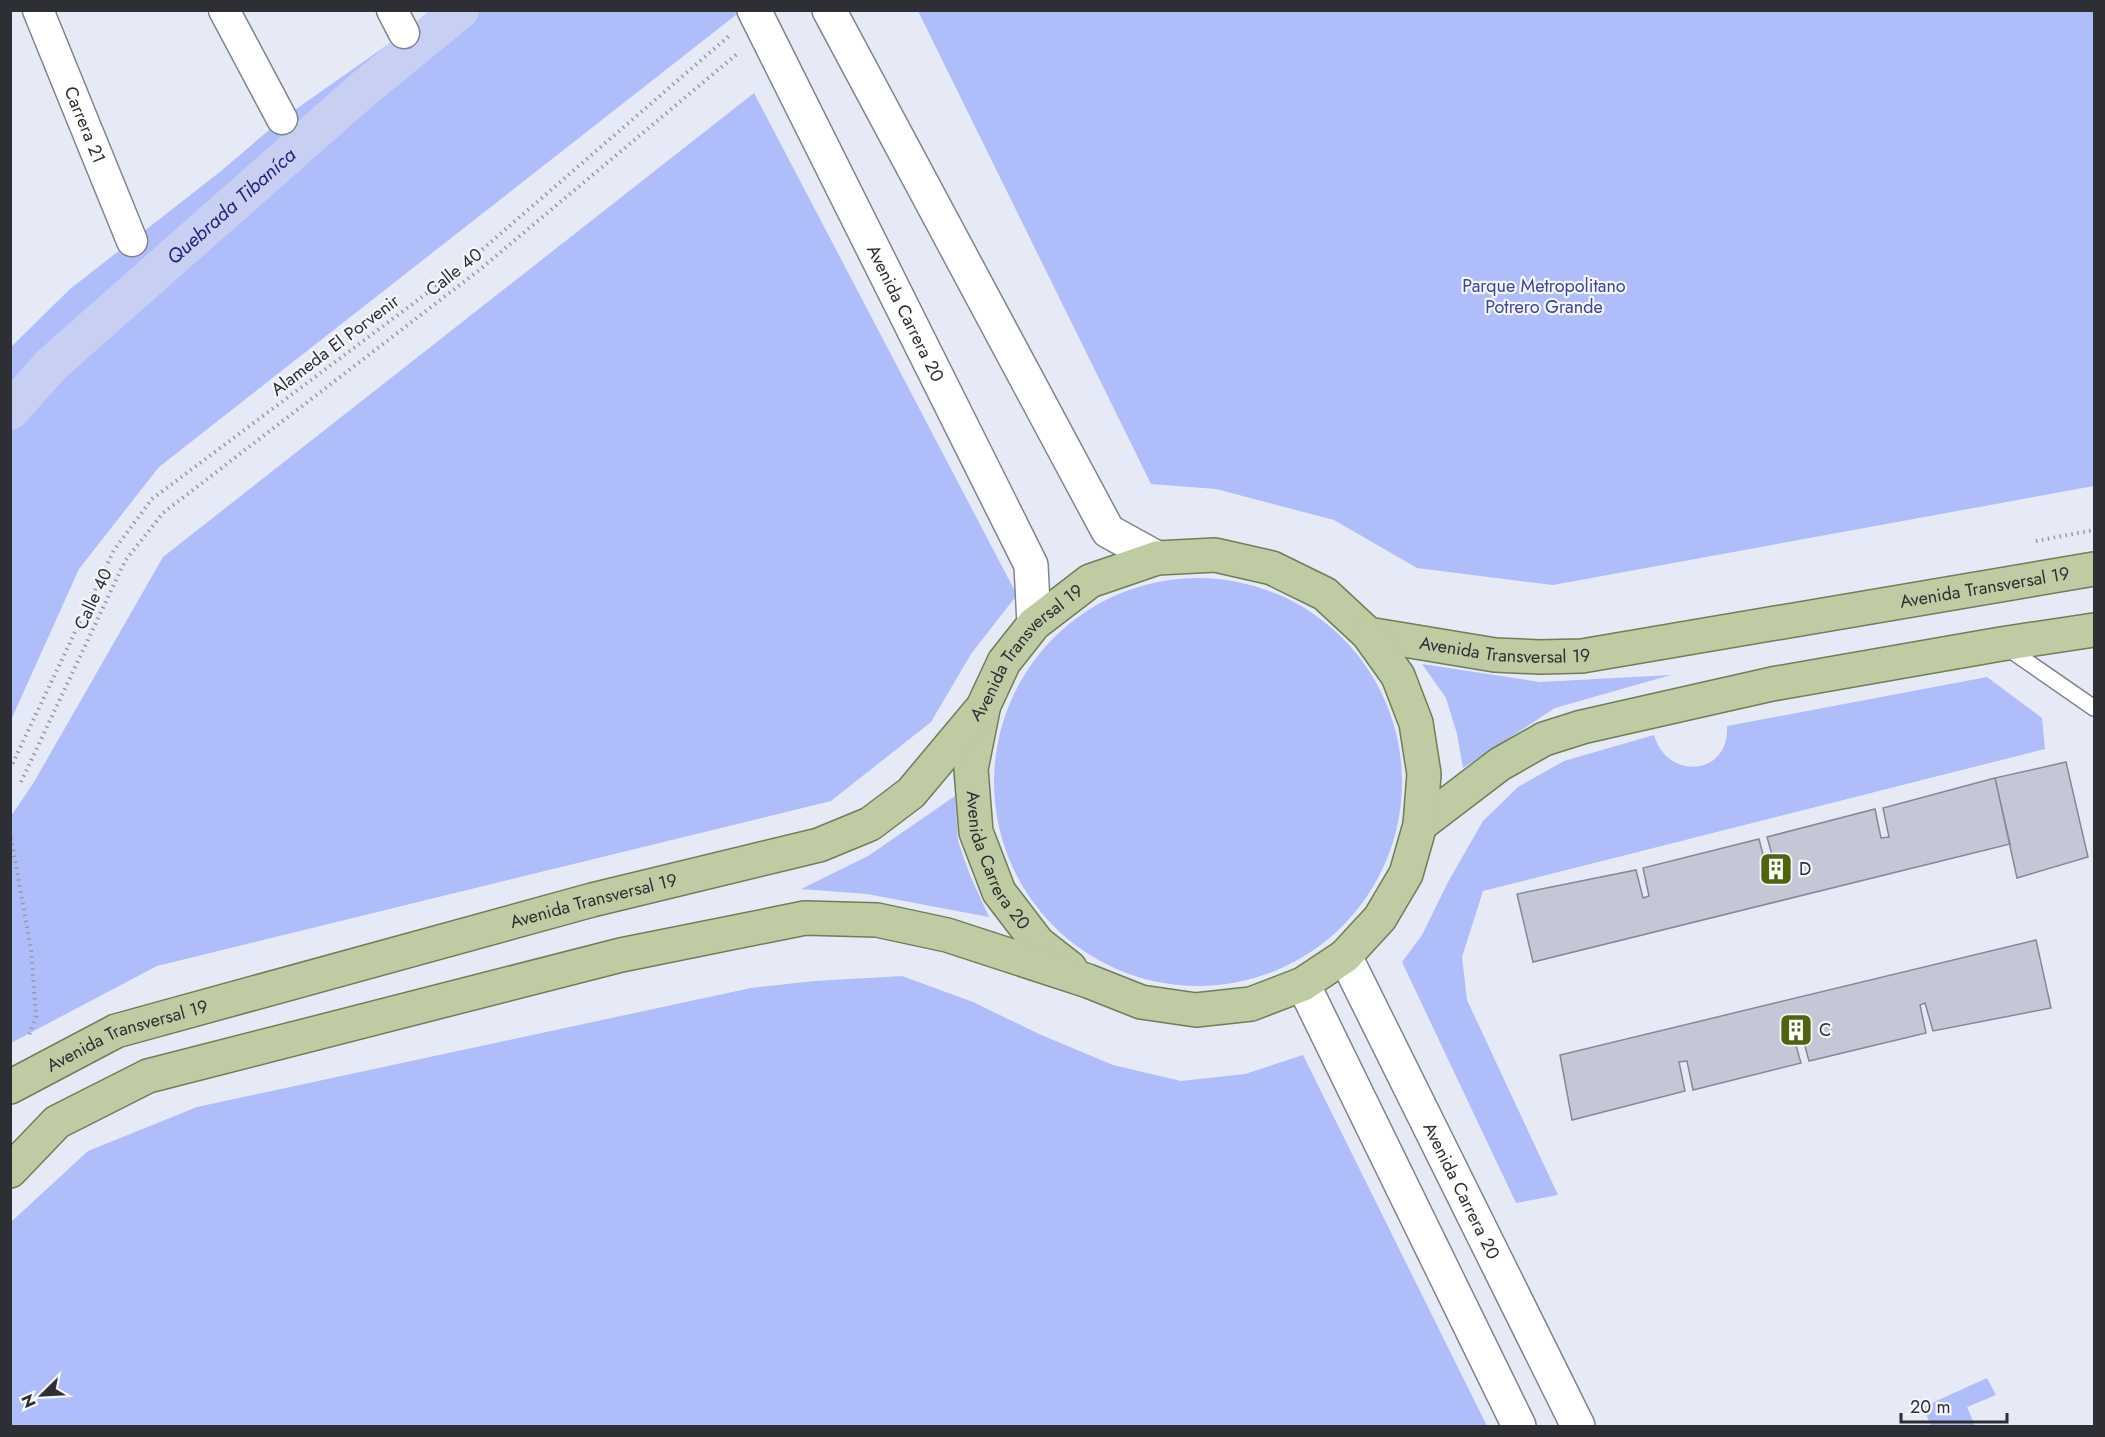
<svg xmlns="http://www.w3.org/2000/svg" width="2105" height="1437" font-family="Jost,sans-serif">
<rect width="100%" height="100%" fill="#e6eaf7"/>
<!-- green -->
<path fill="#afbefa" d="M429,11H741L159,467L79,569L11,720V347L70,289L221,171L282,119L404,33Z
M918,11H2094V486L1553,585L1417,568L1334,520L1216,489L1151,484Z
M754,93L1017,595L971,654L931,722L831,801L157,966L11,1043V816L34,782L163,557Z
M994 782a204 204 0 1 1 408 0a204 204 0 1 1-408 0Z
M1422,664L1540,682L1671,675L1555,708L1463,768L1457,734L1446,698Z
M1987,677L2042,718L2045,749L1483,891L1462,957L1467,1000L1558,1195L1516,1203L1402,962L1422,935L1448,882L1483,821L1518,787L1564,761L1654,735C1667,781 1730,776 1727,726Z
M955,796L958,841L970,875L989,917L867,894L801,889L868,856Z
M902,976L973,1002L1039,1034L1113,1065L1181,1081L1245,1074L1303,1055L1487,1426H11V1222L88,1151L197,1107L751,988L814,981Z
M1987,1378L1996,1395L1967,1407L1975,1426H1931L1923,1407Z"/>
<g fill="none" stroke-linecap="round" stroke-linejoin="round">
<!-- canal -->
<path stroke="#c7d0f2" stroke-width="38" id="s1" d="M10,411L52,364L361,91L460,10"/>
</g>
<!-- building -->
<path fill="#c4c7d5" stroke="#868995" stroke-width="1.5" d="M2066,762L2088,857L2017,878L1995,778Z
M1995,778L2010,844L1533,962L1517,894L1636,870L1643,898L1649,896L1643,868L1759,839L1766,866L1775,865L1767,837L1875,809L1881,838L1889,837L1883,808Z
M2036,940L2051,1008L1933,1031L1925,1003L1920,1005L1926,1033L1809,1061L1802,1035H1793L1801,1063L1693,1090L1687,1061L1679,1062L1685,1091L1572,1120L1560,1055Z"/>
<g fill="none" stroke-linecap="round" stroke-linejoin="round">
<!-- lane casing -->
<g stroke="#818490" stroke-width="18">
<path id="lane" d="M2006,647L2094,708"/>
</g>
<!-- street casing -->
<g stroke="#818490" stroke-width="33">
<g id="street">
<path id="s2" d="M38,10L132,241"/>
<path d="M224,10L282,119"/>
<path d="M392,10L404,33"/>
</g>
</g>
<!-- secondary casing -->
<g stroke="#818490" stroke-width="36">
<g id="secondary">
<path id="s3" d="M754,10L1031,565L1034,624"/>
<path d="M829,10L1108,531L1157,558"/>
<path id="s4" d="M1345,956L1578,1426"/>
<path d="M1303,984L1519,1426"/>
</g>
</g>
<!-- primary casing -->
<g stroke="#6f7e54" stroke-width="36">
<g id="primary">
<path id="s5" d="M983,709L971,769L976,832L999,892L1038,943L1070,968"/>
<path d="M1420,825L1500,764L1544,739L1582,727L1772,684L2001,644L2094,630"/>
<path id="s6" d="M10,1087L116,1031L592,900L819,845L870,824L911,793L983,707L1004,662L1034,624L1090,581L1157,558L1215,555L1272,568L1325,594L1368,634L1495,655L1540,657L1582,656L2094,569"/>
<path d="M10,1171L57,1122L148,1076L621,955L805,918L877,920L947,935L1088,981L1141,1002L1196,1010L1251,1004L1303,984L1345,956L1380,918L1406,874L1420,825L1424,774L1416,723L1398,676L1368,634"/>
</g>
</g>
<!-- path -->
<path stroke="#9699a2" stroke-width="4" stroke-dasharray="1.5 4.5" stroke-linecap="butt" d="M2036,541L2094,530
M10,769L114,550L152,499L462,267L729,36
M21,782L125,561L163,513L478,271L737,54
M10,832L31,950L36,1016L28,1038"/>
<!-- lane -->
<use href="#lane" stroke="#fff" stroke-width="15"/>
<!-- street -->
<use href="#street" stroke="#fff" stroke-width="30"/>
<!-- secondary -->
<use href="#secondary" stroke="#fff" stroke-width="33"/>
<!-- primary -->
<use href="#primary" stroke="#becba3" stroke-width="33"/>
</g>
<!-- icons -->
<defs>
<g id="building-square" transform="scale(1.725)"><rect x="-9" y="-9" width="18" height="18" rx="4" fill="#4f640f" stroke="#f6f7fd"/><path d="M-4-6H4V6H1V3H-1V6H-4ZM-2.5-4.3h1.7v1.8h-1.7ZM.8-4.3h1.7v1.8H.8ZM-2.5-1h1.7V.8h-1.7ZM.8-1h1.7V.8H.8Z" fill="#fff"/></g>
</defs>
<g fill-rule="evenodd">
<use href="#building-square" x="1776" y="869"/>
<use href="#building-square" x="1796" y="1030"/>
</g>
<g text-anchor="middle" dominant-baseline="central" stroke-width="4.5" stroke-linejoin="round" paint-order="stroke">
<!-- street labels -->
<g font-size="18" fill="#2d2f34" stroke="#f6f7fd">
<text stroke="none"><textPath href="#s2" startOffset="124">Carrera 21</textPath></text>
<text transform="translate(454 272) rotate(-38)">Calle 40</text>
<text stroke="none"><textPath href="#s3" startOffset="339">Avenida Carrera 20</textPath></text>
<text transform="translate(335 345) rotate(-37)">Alameda El Porvenir</text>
<text stroke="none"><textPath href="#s6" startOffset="2164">Avenida Transversal 19</textPath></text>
<text transform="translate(93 599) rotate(-65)">Calle 40</text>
<text stroke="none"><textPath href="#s6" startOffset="1678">Avenida Transversal 19</textPath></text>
<text stroke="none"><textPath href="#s6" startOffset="1137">Avenida Transversal 19</textPath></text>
<text stroke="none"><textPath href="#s5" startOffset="158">Avenida Carrera 20</textPath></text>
<text stroke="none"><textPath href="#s6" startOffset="615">Avenida Transversal 19</textPath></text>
<text stroke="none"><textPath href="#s6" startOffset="129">Avenida Transversal 19</textPath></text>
<text stroke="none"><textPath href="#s4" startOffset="262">Avenida Carrera 20</textPath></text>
</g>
<!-- park labels -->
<g font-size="18" fill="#3944a1" stroke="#f6f7fd">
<text x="1544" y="286">Parque Metropolitano<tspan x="1544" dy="21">Potrero Grande</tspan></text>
</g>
<!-- poi labels -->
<g font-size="18" fill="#2d2f34" stroke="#f6f7fd" text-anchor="start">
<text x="1799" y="869">D</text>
<text x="1819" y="1030">C</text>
</g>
<!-- water labels -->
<g font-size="20" font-style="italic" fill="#222480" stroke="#f6f7fd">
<text stroke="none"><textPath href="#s1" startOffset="302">Quebrada Tibaníca</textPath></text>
</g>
</g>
<!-- border -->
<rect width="2105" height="1437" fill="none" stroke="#2d2f34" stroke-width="24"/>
<!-- north arrow -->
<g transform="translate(42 1395) rotate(246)" stroke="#f6f7fd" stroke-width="4.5" paint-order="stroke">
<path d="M0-4.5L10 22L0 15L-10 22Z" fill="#2d2f34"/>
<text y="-9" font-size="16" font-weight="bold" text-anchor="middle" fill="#2d2f34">N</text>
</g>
<!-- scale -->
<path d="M1901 1413v9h106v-9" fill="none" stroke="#2d2f34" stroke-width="3"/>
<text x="1910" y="1413" font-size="18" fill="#2d2f34" stroke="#f6f7fd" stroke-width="4.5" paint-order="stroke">20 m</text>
</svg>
